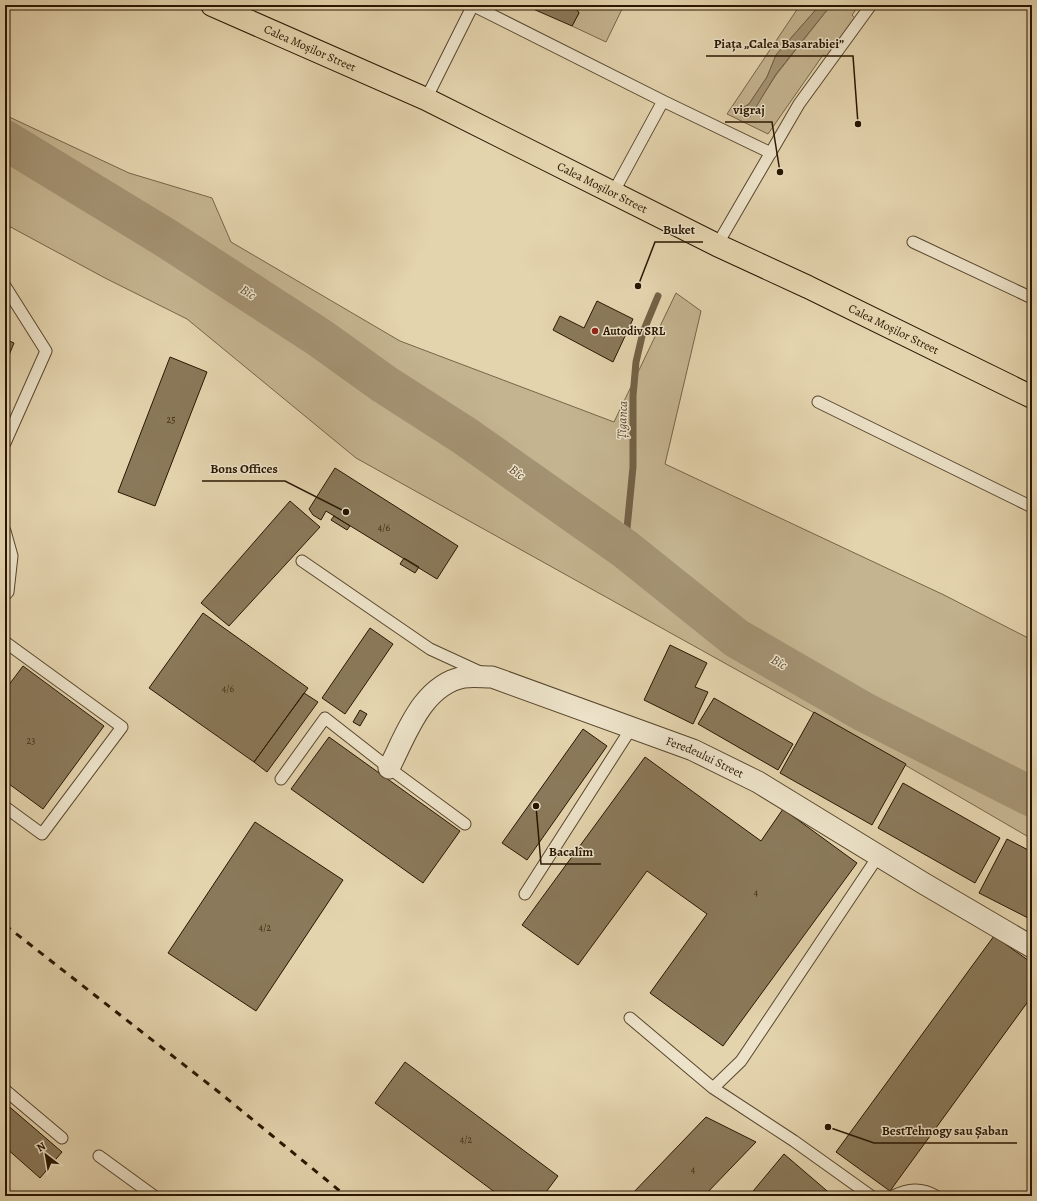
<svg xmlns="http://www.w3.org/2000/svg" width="1037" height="1201" font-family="Alegreya,serif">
<rect width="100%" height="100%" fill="#e4d4ae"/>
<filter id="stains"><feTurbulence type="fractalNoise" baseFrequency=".005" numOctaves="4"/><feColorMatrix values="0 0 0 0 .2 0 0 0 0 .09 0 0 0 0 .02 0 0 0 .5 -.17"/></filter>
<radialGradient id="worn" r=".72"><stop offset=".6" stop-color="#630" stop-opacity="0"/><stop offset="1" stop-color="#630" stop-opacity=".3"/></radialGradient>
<!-- green -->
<path fill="#c4b490" stroke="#766548" d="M574,5H624L606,42L572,26L579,13Z
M800,5H820L776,55L767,77L749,104L739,110L749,117L776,75L831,5H859L852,15L855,18L827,56L823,55L768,134L727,114Z
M5,115L129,173L212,198L231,242L400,341L614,422L676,293L701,311L665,464L944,595L1032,640V839L845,730L356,458L187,319L105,278L5,224Z"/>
<!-- water -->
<path fill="#a49373" stroke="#736145" d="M820,5H831L776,74L750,117L738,111L749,104L767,77L776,55Z"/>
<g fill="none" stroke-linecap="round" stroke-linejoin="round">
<!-- stream -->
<path stroke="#736145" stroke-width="7" d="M625,549L633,467V396L636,362L643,332L658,296"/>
<!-- river -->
<path stroke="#a49373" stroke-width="40" d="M5,140L166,238L320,338L384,384L465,436L625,549L736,638L864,712L1032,797"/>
</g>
<!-- building -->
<path fill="#8a795a" stroke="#291600" d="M524,5H574L579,13L572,26Z
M597,301L633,319L613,362L553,330L560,316L584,328Z
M5,339L14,343L5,365Z
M170,357L207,372L155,506L118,492Z
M335,468L458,546L437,579L326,511L321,520L313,515L309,509Z
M290,501L320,527L229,626L201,603Z
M334,516L350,526L347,530L331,520Z
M404,558L419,567L415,573L400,564Z
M203,613L308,688L254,762L149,688Z
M370,628L393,644L345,714L322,698Z
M670,645L707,663L695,687L708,692L693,724L644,700Z
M23,666L104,726L43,809L5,781V690Z
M304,693L318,702L267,772L254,762Z
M714,698L793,744L778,770L698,724Z
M360,710L367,714L360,726L353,722Z
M814,712L906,764L872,825L780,773Z
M583,729L607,746L527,860L502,843Z
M329,737L460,831L423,883L291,789Z
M645,757L761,841L783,809L857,863L723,1046L650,993L707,914L647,871L578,965L522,925Z
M903,783L1000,838L975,883L878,828Z
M255,822L343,880L256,1011L168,953Z
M1007,839L1032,852V920L979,893Z
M994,936L1032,963V996L890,1191L836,1152Z
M405,1062L558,1176L543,1196H500L375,1103Z
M5,1103L62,1152L40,1178L5,1147Z
M706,1117L756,1142L704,1196H630Z
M784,1154L833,1196H749Z"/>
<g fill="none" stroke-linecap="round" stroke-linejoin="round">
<!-- service casing -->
<g stroke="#58462c" stroke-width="13">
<path id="service" d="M472,5L663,101L613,193
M426,99L473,5
M663,101L771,153
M913,242L1032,298
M717,245L799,104L871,5
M5,286L46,351L5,443
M818,402L1032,507
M5,531L12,556L8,592L5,595
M302,561L430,649L480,672
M5,642L122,727L42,834L5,807
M281,779L325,718L389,768L465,824
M525,894L632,727
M630,1018L713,1088L794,1141L871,1196
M713,1088L741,1061L879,855
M5,1090L62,1138
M99,1156L154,1196
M893,1196C908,1189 921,1187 936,1196"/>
</g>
<!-- minor casing -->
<g stroke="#58462c" stroke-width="23">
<g id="minor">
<path id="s1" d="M389,768C406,735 422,685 464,677C473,676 483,677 492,677L693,750L758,782L923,883L1032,947"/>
</g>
</g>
<!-- primary casing -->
<g stroke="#291600" stroke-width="24">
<g id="primary">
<path id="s2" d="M212,5L426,99L717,245L808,287L1032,397"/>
</g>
</g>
<!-- service -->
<use href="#service" stroke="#ede3ca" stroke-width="11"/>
<!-- minor -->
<use href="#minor" stroke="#ede3ca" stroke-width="21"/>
<!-- primary -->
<use href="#primary" stroke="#e4d4ae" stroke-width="22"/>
<!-- rail -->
<path stroke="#291600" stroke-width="3" stroke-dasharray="7 7" stroke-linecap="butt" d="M5,925L220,1093L346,1196"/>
</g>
<!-- markers -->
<circle fill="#8f2418" stroke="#ede3ca" stroke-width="1.5" cx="595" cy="331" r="4"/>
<g text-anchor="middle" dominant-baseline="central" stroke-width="3" stroke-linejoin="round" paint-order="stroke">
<!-- number labels -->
<g font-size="10" fill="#412f16">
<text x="171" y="419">25</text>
<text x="384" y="527">4/6</text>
<text x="228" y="688">4/6</text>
<text x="31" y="740">23</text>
<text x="756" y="892">4</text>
<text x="265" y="927">4/2</text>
<text x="466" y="1139">4/2</text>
<text x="693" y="1169">4</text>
</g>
<!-- street labels -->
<g font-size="12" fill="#291600" stroke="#ede3ca">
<text stroke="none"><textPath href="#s2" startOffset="107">Calea Moșilor Street</textPath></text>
<text stroke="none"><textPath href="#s2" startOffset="431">Calea Moșilor Street</textPath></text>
<text stroke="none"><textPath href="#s2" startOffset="755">Calea Moșilor Street</textPath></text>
<text stroke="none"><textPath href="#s1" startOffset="378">Feredeului Street</textPath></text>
</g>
<!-- poi labels -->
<g font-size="12" font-weight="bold" fill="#291600" stroke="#ede3ca" text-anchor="start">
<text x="603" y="331">Autodiv SRL</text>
</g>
<!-- water labels -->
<g font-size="13" font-style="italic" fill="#5a482e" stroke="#ede3ca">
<text transform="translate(248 292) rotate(33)">Bîc</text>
<text transform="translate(622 420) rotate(-88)">Țîganca</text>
<text transform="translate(517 472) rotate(35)">Bîc</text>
<text transform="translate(779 662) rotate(30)">Bîc</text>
</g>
</g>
<!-- callouts -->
<path fill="none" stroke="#291600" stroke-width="1.5" d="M858 124L853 56H706M780 172L772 122H725M638 286L655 242H703M346 512L285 481H202M536 806L541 864H601M828 1127L874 1143H1017"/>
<g fill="#291600" stroke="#ede3ca" stroke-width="1.5">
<circle cx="858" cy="124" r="4"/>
<circle cx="780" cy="172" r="4"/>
<circle cx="638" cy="286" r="4"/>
<circle cx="346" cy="512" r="4"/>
<circle cx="536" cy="806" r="4"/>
<circle cx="828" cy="1127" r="4"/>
</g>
<g font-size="13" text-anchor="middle" font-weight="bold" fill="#291600" stroke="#ede3ca" stroke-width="3" stroke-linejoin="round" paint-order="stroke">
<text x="779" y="48">Piața „Calea Basarabiei”</text>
<text x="749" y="114">vigraj</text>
<text x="679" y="234">Buket</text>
<text x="244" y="473">Bons Offices</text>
<text x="571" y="856">Bacalîm</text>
<text x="945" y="1135">BestTehnogy sau Șaban</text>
</g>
<!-- margin -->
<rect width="1037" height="1201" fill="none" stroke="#e4d4ae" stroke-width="20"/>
<rect x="6" y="6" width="1025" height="1189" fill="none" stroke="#291600" stroke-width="2"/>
<rect x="10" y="10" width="1017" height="1181" fill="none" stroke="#291600"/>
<!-- north arrow -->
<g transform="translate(46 1155) rotate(329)" stroke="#ede3ca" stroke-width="3" paint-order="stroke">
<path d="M0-3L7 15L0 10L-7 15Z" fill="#291600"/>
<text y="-6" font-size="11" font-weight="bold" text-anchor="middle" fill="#291600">N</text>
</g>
<rect width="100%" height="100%" filter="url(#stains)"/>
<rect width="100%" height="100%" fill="url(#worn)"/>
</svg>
